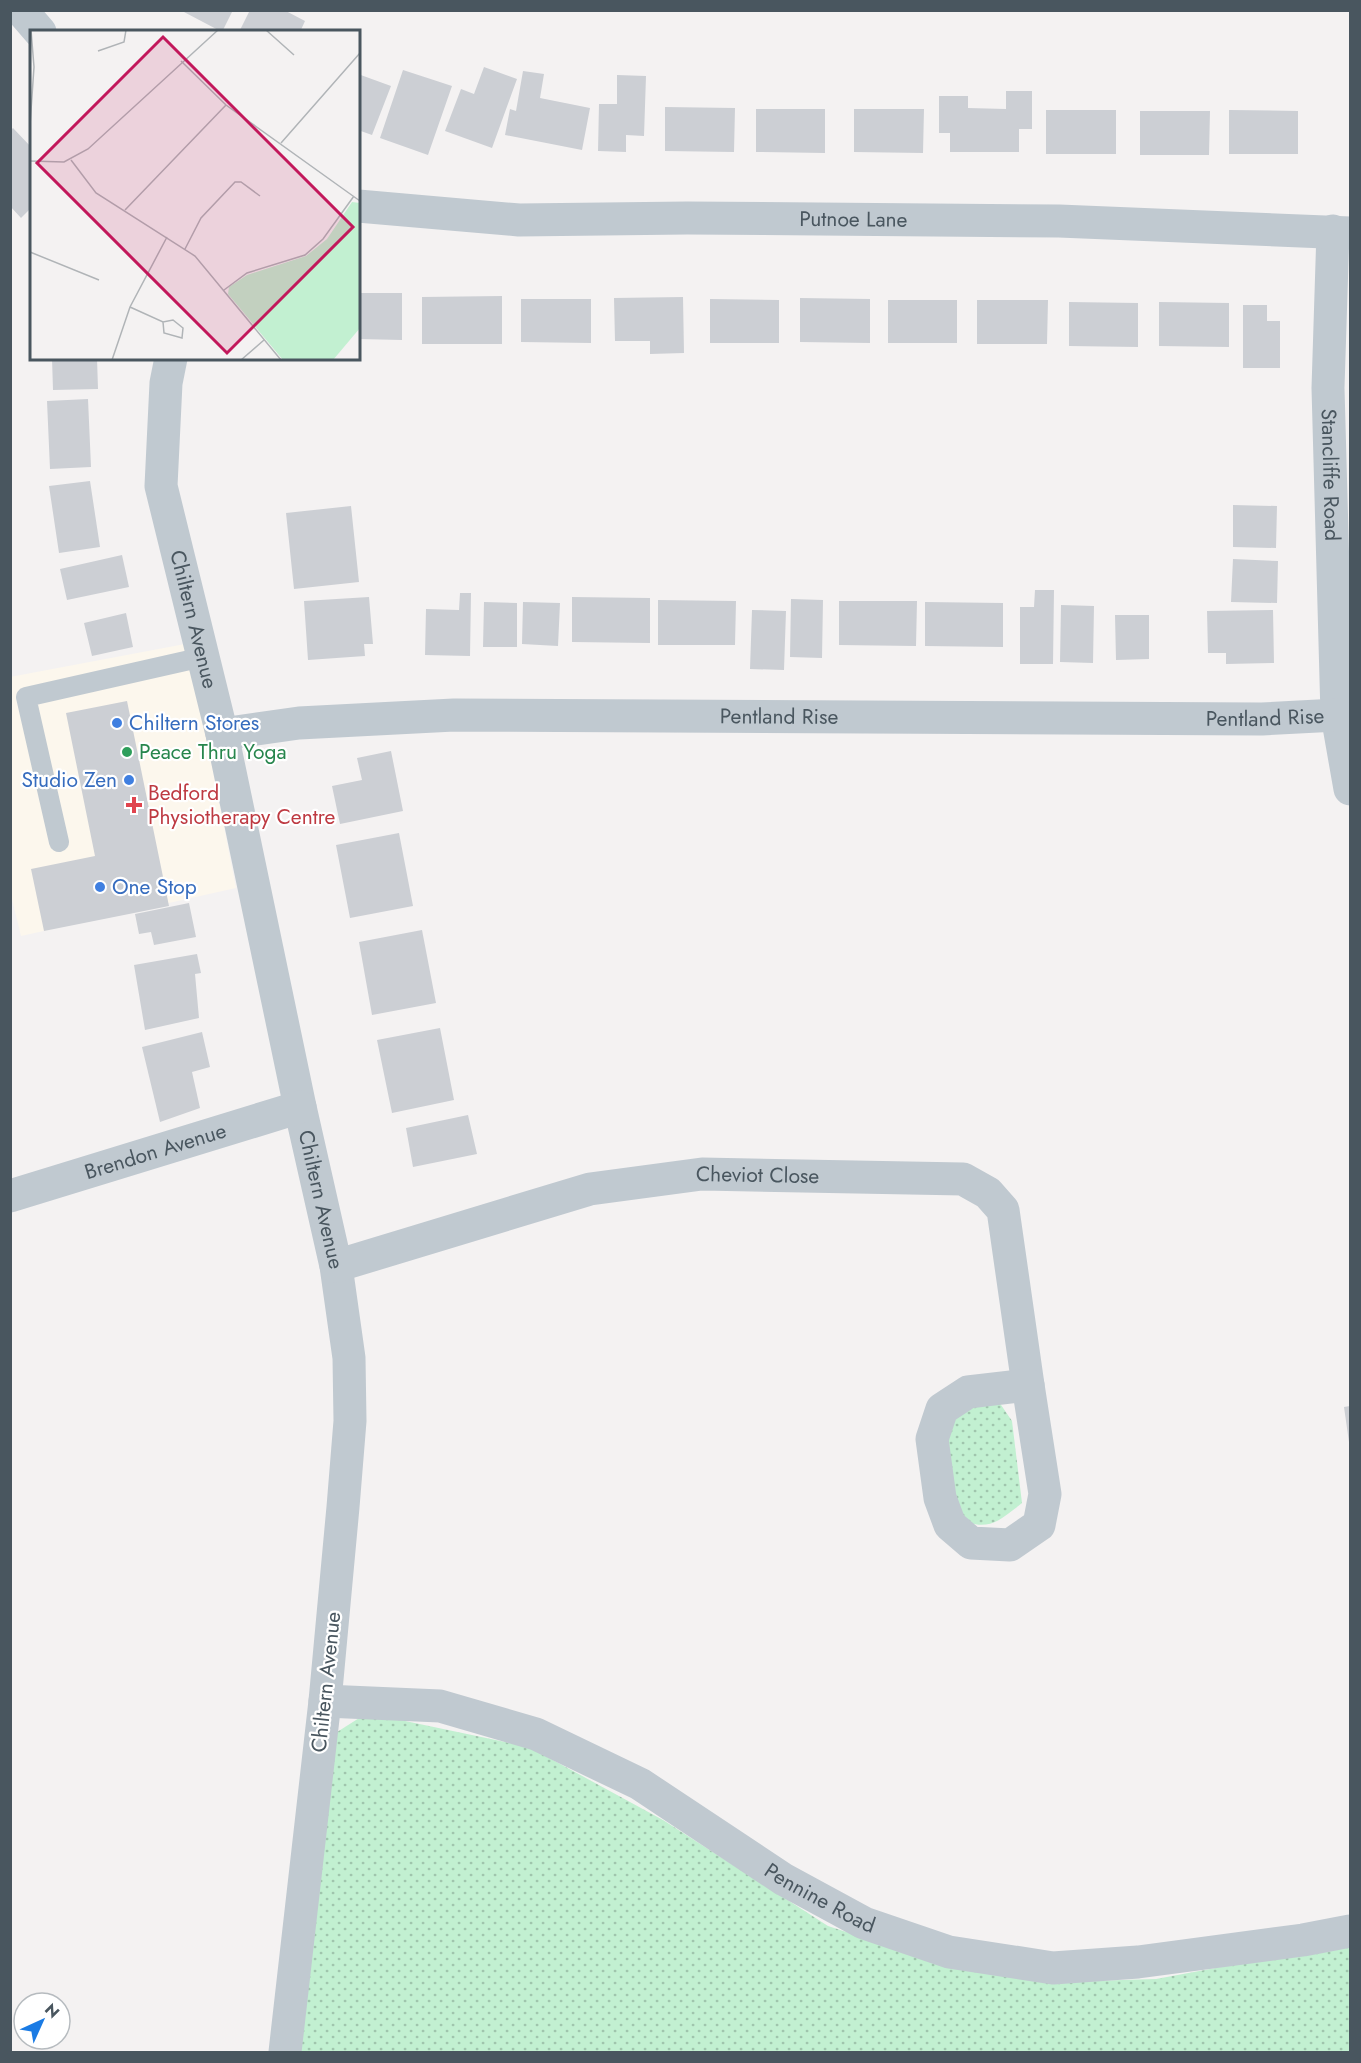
<svg xmlns="http://www.w3.org/2000/svg" width="1361" height="2063" font-family="Jost,sans-serif">
<defs>
<pattern id="grass-dots" width="8" height="8" patternUnits="userSpaceOnUse" patternTransform="scale(1.5)"><rect width="8" height="8" fill="#c2f0d1"/><path d="M2 2h.1M6 6h.1" fill="none" stroke="#a0c5ad" stroke-width="1.8" stroke-linecap="round"/></pattern>
</defs>
<rect width="100%" height="100%" fill="#f4f2f2"/>
<!-- commercial -->
<path fill="#fcf7ed" d="M185,644L200,705L236,888L21,936L10,891V677Z"/>
<!-- grass -->
<path fill="url(#grass-dots)" d="M956,1402H999L1012,1421L1022,1503C994,1525 988,1531 953,1518L936,1422Z
M367,1713L529,1747L663,1820L828,1926L950,1966L1056,1982L1156,1979L1350,1943V2052H294L323,1741Z"/>
<!-- building -->
<path fill="#cccfd4" d="M185,10H233L222,32L184,12Z
M250,10H284L305,21L300,32H239Z
M484,67L517,79L492,148L445,131L461,89L474,94Z
M403,70L452,86L428,155L380,138Z
M523,71L544,74L540,98L590,108L582,150L505,135L510,109L516,111Z
M358,74L391,86L372,135L358,130Z
M617,75L646,76L644,136L626,135V152L598,151L599,104H617Z
M1006,91H1032V129H1019V152H950V133H939V96H968V108L1006,109Z
M665,107L735,108L734,152L665,151Z
M756,109H825V153L756,152Z
M854,109H924L923,153L854,152Z
M1046,110H1116V154H1046Z
M1229,110L1298,111V154H1229Z
M1140,111H1210L1209,155H1140Z
M13,128L32,148V212L29,210L21,218L10,206V131Z
M358,293H402V340L358,339Z
M502,296V344H422V297Z
M683,297L684,353L650,354V341H615L614,298Z
M800,298L870,299V343L800,342Z
M521,299H591V343L521,342Z
M710,299L779,300V343H710Z
M888,300H957V343H888Z
M977,300H1048L1047,344H977Z
M1069,302L1138,303V347L1069,346Z
M1159,302L1229,303V347L1159,346Z
M1243,305H1267V321H1280V368H1243Z
M52,358H97L98,389L53,390Z
M88,399L91,467L50,469L47,401Z
M90,481L100,547L59,553L49,486Z
M1233,505L1277,506L1276,548L1233,547Z
M351,506L359,582L294,589L286,513Z
M122,555L129,587L67,600L60,569Z
M1233,559L1278,561L1277,603L1231,602Z
M1035,590H1054L1053,664H1020V607H1034Z
M460,593H471L470,656L425,655L426,609L459,610Z
M369,597L373,644H364L365,656L308,660L304,601Z
M572,597L650,598V643L572,642Z
M791,599L823,600L822,658L790,657Z
M658,600L736,601L735,645H658Z
M839,601H917L916,646L839,645Z
M484,602L517,603V647H483Z
M523,602L560,603L558,646L522,644Z
M925,602L1003,603V647L925,646Z
M1061,605L1094,606L1093,663L1060,662Z
M752,610L786,611L784,670L750,669Z
M1273,610L1274,663L1226,664V653H1208L1207,611Z
M126,613L133,647L92,656L84,623Z
M1115,615H1149V659L1116,660Z
M127,701L169,906L44,931L31,869L95,856L66,713Z
M391,751L403,811L340,824L332,786L362,780L357,758Z
M399,833L413,906L350,918L336,845Z
M189,903L196,937L154,945L151,932L139,934L135,914Z
M422,930L436,1003L372,1015L359,942Z
M197,954L201,973L195,974L199,1018L145,1030L134,965Z
M440,1028L454,1100L392,1113L377,1040Z
M202,1032L210,1067L192,1072L200,1108L160,1122L142,1047Z
M468,1115L477,1154L413,1167L406,1128Z
M1350,1406V1442H1349L1344,1407Z"/>
<g fill="none" stroke-linecap="round" stroke-linejoin="round">
<!-- service -->
<path stroke="#c0c9d0" stroke-width="20" d="M59,842L26,697L203,657"/>
<!-- minor -->
<g stroke="#c0c9d0" stroke-width="33">
<path id="s1" d="M1333,231L1328,388L1337,715L1350,789"/>
<path id="s2" d="M171,358L166,383L161,486L222,734L300,1107L336,1266L349,1358L350,1421L343,1507L325,1701L285,2052"/>
<path id="s3" d="M222,734L299,723L454,715L1262,719L1337,715"/>
<path id="s4" d="M10,1196L300,1107"/>
<path id="s5" d="M336,1266L590,1189L702,1174L963,1179L988,1193L1003,1210L1028,1385"/>
<path d="M1028,1385L1045,1494L1039,1525L1010,1545L971,1543L950,1525L940,1498L932,1439L942,1409L968,1392Z"/>
<path id="s6" d="M325,1701L440,1706L536,1734L640,1784L783,1879L864,1923L949,1952L1053,1968L1138,1962L1303,1940L1350,1931"/>
</g>
<!-- tertiary -->
<g stroke="#c0c9d0" stroke-width="33">
<path d="M21,10L40,32"/>
<path id="s7" d="M358,206L519,220L687,218L1059,221L1350,233"/>
</g>
</g>
<!-- markers -->
<g fill="#3f7fe0" stroke="#fff" stroke-width="2">
<circle cx="117" cy="723" r="6"/>
<circle cx="129" cy="780" r="6"/>
<circle cx="100" cy="887" r="6"/>
</g>
<circle fill="#2e9e5b" stroke="#fff" stroke-width="2" cx="127" cy="752" r="6"/>
<path fill="#e0444e" stroke="#fff" stroke-width="2" d="M131 796h6v6h6v6h-6v6h-6v-6h-6v-6h6z"/>
<g text-anchor="middle" dominant-baseline="central" stroke-width="4.5" stroke-linejoin="round" paint-order="stroke">
<!-- street labels -->
<g font-size="21" fill="#49565f" stroke="#fff">
<text stroke="none"><textPath href="#s7" startOffset="496">Putnoe Lane</textPath></text>
<text stroke="none"><textPath href="#s1" startOffset="244">Stancliffe Road</textPath></text>
<text stroke="none"><textPath href="#s2" startOffset="266">Chiltern Avenue</textPath></text>
<text stroke="none"><textPath href="#s3" startOffset="558">Pentland Rise</textPath></text>
<text stroke="none"><textPath href="#s3" startOffset="1044">Pentland Rise</textPath></text>
<text stroke="none"><textPath href="#s4" startOffset="152">Brendon Avenue</textPath></text>
<text stroke="none"><textPath href="#s5" startOffset="434">Cheviot Close</textPath></text>
<text stroke="none"><textPath href="#s2" startOffset="860">Chiltern Avenue</textPath></text>
<text transform="translate(326 1682) rotate(-84)">Chiltern Avenue</text>
<text stroke="none"><textPath href="#s6" startOffset="544">Pennine Road</textPath></text>
</g>
<!-- shop labels -->
<g font-size="21" fill="#366cbe" stroke="#fff" text-anchor="start">
<text x="129" y="723">Chiltern Stores</text>
<text x="117" y="780" text-anchor="end">Studio Zen</text>
<text x="112" y="887">One Stop</text>
</g>
<!-- leisure labels -->
<g font-size="21" fill="#27864d" stroke="#fff" text-anchor="start">
<text x="139" y="752">Peace Thru Yoga</text>
</g>
<!-- health labels -->
<g font-size="21" fill="#be3a42" stroke="#fff" text-anchor="start">
<text x="148" y="793">Bedford<tspan x="148" dy="24">Physiotherapy Centre</tspan></text>
</g>
</g>
<!-- overview -->
<g transform="translate(30 30)">
<rect width="330" height="330" fill="#f4f2f2"/>
<path d="M322,172L330,173V298L303,330H253L198,264L199,257L217,245L276,226L297,209Z" fill="#c2f0d1"/>
<path fill="none" stroke="#b0b4b7" stroke-width="1.5" d="M236,0L264,25M68,21L94,12L96,0M151,31L196,75L330,171M0,95L4,37L1,0M251,113L330,23M41,130L66,163L165,226L251,330M0,131L34,132L58,119L188,0M95,180L196,75M155,219L171,188L205,152H211L230,166M0,222L69,250M194,260L217,243L275,225L293,209L324,166M100,277L133,292L143,290L153,298L152,308L134,303L133,292M82,330L100,277L137,207M211,330L234,310"/>
<path fill="#c2185b" fill-opacity="0.15" stroke="#c2185b" stroke-width="3" d="M133,7L323,197L197,323L7,133Z"/>
<rect width="330" height="330" fill="none" stroke="#49565f" stroke-width="3"/>
</g>
<!-- border -->
<rect width="1361" height="2063" fill="none" stroke="#49565f" stroke-width="24"/>
<!-- north arrow -->
<g transform="translate(42 2021) rotate(45)"><circle r="28" fill="#ffffff" stroke="#b6bbbf" stroke-width="1.5"/>
<path d="M0-4.5L10 22L0 15L-10 22Z" fill="#1b7be4"/>
<text y="-9" font-size="16" font-weight="bold" text-anchor="middle" fill="#49565f">N</text>
</g>
</svg>
